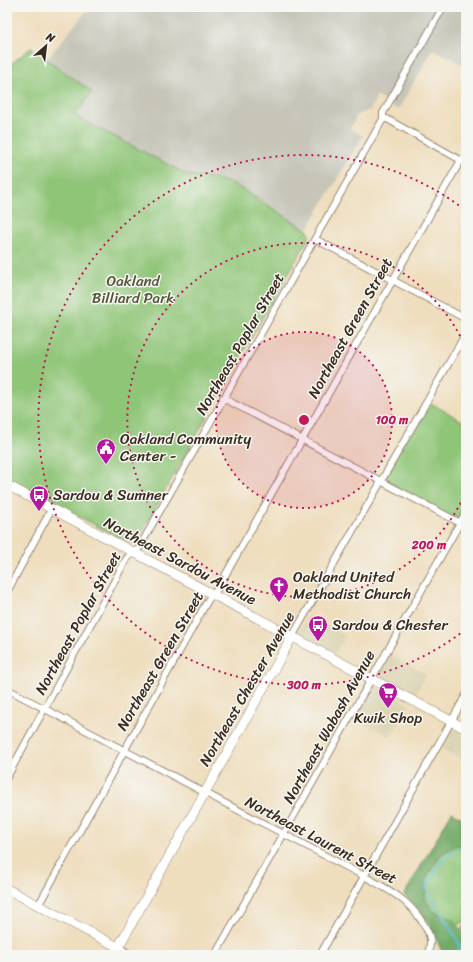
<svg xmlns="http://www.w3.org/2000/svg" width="473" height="962" font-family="Sriracha,sans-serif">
<rect width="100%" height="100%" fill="#f6f6f2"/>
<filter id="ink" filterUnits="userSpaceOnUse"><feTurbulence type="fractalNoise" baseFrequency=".025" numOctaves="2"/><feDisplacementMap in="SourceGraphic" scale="8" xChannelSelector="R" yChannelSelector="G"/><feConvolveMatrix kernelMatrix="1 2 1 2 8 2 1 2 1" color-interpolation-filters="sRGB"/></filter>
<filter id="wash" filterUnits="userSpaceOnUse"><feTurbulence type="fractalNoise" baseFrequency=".012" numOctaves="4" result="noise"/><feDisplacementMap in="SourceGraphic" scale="16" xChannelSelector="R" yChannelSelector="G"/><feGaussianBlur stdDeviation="0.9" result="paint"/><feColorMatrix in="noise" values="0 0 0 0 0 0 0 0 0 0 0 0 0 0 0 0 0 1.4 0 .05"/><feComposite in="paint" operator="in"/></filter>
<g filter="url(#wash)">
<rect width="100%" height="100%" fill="#efdebe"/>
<!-- built -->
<path fill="#dcd4b4" d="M308,616L346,636L335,654L299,635V632Z
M389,655L426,674L414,697L379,678L378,676Z
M372,685H375L409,704L391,737L352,717L370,687Z
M452,728L466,734V762L439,748L449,729Z"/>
<!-- industrial -->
<path fill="#c6c5b8" d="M91,7H466V66L433,49L398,110L377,96L370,110L357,115L350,129L363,136L307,230L232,183L205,177L188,175L75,116L92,92L46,60L84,14Z"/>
<!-- green -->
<path fill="#8fc577" stroke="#65784a" d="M31,48L92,92L75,116L188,175L205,177L232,183L307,230L309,233V238L260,322L137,541L132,543L125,541L7,478V67Z
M427,401L466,423V512L460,523L382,481Z
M458,844L466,854V921L458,925L452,919L432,911L425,899L426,878L440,855Z"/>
<!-- forest -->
<path fill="#73aa68" stroke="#576a43" d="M452,812L466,820V854L458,844L440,855L426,878L425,899L432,911L452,919L461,928L466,938V955H443C435,933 423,910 404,895Z"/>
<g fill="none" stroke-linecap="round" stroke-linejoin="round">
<!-- stream -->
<path stroke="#60bedf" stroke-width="2" d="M462,955L457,939L426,888L443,859L466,844"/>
</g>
</g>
<g filter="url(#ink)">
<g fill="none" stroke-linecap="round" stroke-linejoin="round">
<!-- street casing -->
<g stroke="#95846e" stroke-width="8">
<path id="street" d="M383,119H387L466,163
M315,239L466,319
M223,398L466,526
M7,592L52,508
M292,637L466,333
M7,689L364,876C389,890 407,898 423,923C430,934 433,943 427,955
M7,777L127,558L139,548L149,530L383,119V113L443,7
M38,906L208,600L218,588C300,446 379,302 461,160
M465,926L466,928
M118,947L132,955
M215,955L466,512
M320,955L466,695"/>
</g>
<!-- secondary casing -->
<g stroke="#95846e" stroke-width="10">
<path id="secondary" d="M7,485L466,729
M7,889L118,947
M114,955L292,637"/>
</g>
<!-- street -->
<use href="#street" stroke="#fff" stroke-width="6"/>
<!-- secondary -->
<use href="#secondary" stroke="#fff" stroke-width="9"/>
</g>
</g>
<!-- distance rings -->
<circle cx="304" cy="420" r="88" fill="#c2185b" fill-opacity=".12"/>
<g fill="none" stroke="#c2185b" stroke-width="2" stroke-dasharray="2 4">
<circle cx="304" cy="420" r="88"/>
<path d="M466 492A177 177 0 1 1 466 348"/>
<path d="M465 630A265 265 0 1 1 465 210"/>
</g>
<!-- icons -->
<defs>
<g id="civic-pin" transform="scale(1)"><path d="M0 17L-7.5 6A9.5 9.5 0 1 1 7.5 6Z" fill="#b5179e" stroke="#f6f6f2"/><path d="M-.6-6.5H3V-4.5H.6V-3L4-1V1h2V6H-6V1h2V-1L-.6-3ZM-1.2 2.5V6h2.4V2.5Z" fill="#fff"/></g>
<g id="bus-pin" transform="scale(1)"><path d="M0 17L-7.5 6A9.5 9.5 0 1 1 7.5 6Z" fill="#b5179e" stroke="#f6f6f2"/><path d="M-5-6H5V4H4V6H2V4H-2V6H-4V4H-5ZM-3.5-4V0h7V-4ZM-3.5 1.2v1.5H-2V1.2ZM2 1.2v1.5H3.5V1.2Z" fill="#fff"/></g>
<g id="church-pin" transform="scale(1)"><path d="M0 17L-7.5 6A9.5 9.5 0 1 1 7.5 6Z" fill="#b5179e" stroke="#f6f6f2"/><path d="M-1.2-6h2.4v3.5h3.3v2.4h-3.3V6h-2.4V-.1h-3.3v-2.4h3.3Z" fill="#fff"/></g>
<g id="supermarket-pin" transform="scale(1)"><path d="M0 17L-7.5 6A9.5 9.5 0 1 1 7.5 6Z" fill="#b5179e" stroke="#f6f6f2"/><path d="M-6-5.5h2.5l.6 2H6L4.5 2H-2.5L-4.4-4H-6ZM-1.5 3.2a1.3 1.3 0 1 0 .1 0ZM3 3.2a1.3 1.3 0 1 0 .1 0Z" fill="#fff"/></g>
</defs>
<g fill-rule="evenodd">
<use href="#civic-pin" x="106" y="448"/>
<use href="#bus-pin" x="39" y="495"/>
<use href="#church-pin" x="279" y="586"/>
<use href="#bus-pin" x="318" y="625"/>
<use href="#supermarket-pin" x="388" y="692"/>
</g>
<g text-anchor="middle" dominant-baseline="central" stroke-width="3" stroke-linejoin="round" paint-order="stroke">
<!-- park labels -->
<g font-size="15" fill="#545839" stroke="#f6f6f2">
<text x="133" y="281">Oakland<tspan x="133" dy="17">Billiard Park</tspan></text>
</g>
<!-- street labels -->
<g font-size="15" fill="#3b2a1e" stroke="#f6f6f2">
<text transform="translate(350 328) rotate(-61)">Northeast Green Street</text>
<text transform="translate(240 344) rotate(-60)">Northeast Poplar Street</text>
<text transform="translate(180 561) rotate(28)">Northeast Sardou Avenue</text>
<text transform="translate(78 623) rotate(-61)">Northeast Poplar Street</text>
<text transform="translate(160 661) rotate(-60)">Northeast Green Street</text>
<text transform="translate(247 689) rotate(-60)">Northeast Chester Avenue</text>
<text transform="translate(329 727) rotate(-61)">Northeast Wabash Avenue</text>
<text transform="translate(321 840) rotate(28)">Northeast Laurent Street</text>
</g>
<!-- poi labels -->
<g font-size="15" fill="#3b2a1e" stroke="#f6f6f2" text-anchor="start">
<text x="120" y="439">Oakland Community<tspan x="120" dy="17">Center -</tspan></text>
<text x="53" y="495">Sardou &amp; Sumner</text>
<text x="293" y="577">Oakland United<tspan x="293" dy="17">Methodist Church</tspan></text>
<text x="332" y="625">Sardou &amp; Chester</text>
<text x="388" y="718" text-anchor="middle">Kwik Shop</text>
</g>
</g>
<circle cx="304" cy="420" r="6" fill="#c2185b" stroke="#f6f6f2" stroke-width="2"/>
<g font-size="12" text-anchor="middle" font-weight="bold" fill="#c2185b" stroke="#f6f6f2" stroke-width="3" stroke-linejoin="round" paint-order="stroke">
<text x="392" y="424">100 m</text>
<text x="429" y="549">200 m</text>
<text x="304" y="689">300 m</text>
</g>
<!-- margin -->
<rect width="473" height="962" fill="none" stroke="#f6f6f2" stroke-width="24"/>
<!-- north arrow -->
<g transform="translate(46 46) rotate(28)" stroke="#f6f6f2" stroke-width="3" paint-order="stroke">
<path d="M0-3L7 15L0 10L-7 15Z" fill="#3b2a1e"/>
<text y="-6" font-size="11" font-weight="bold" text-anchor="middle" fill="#3b2a1e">N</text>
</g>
</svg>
